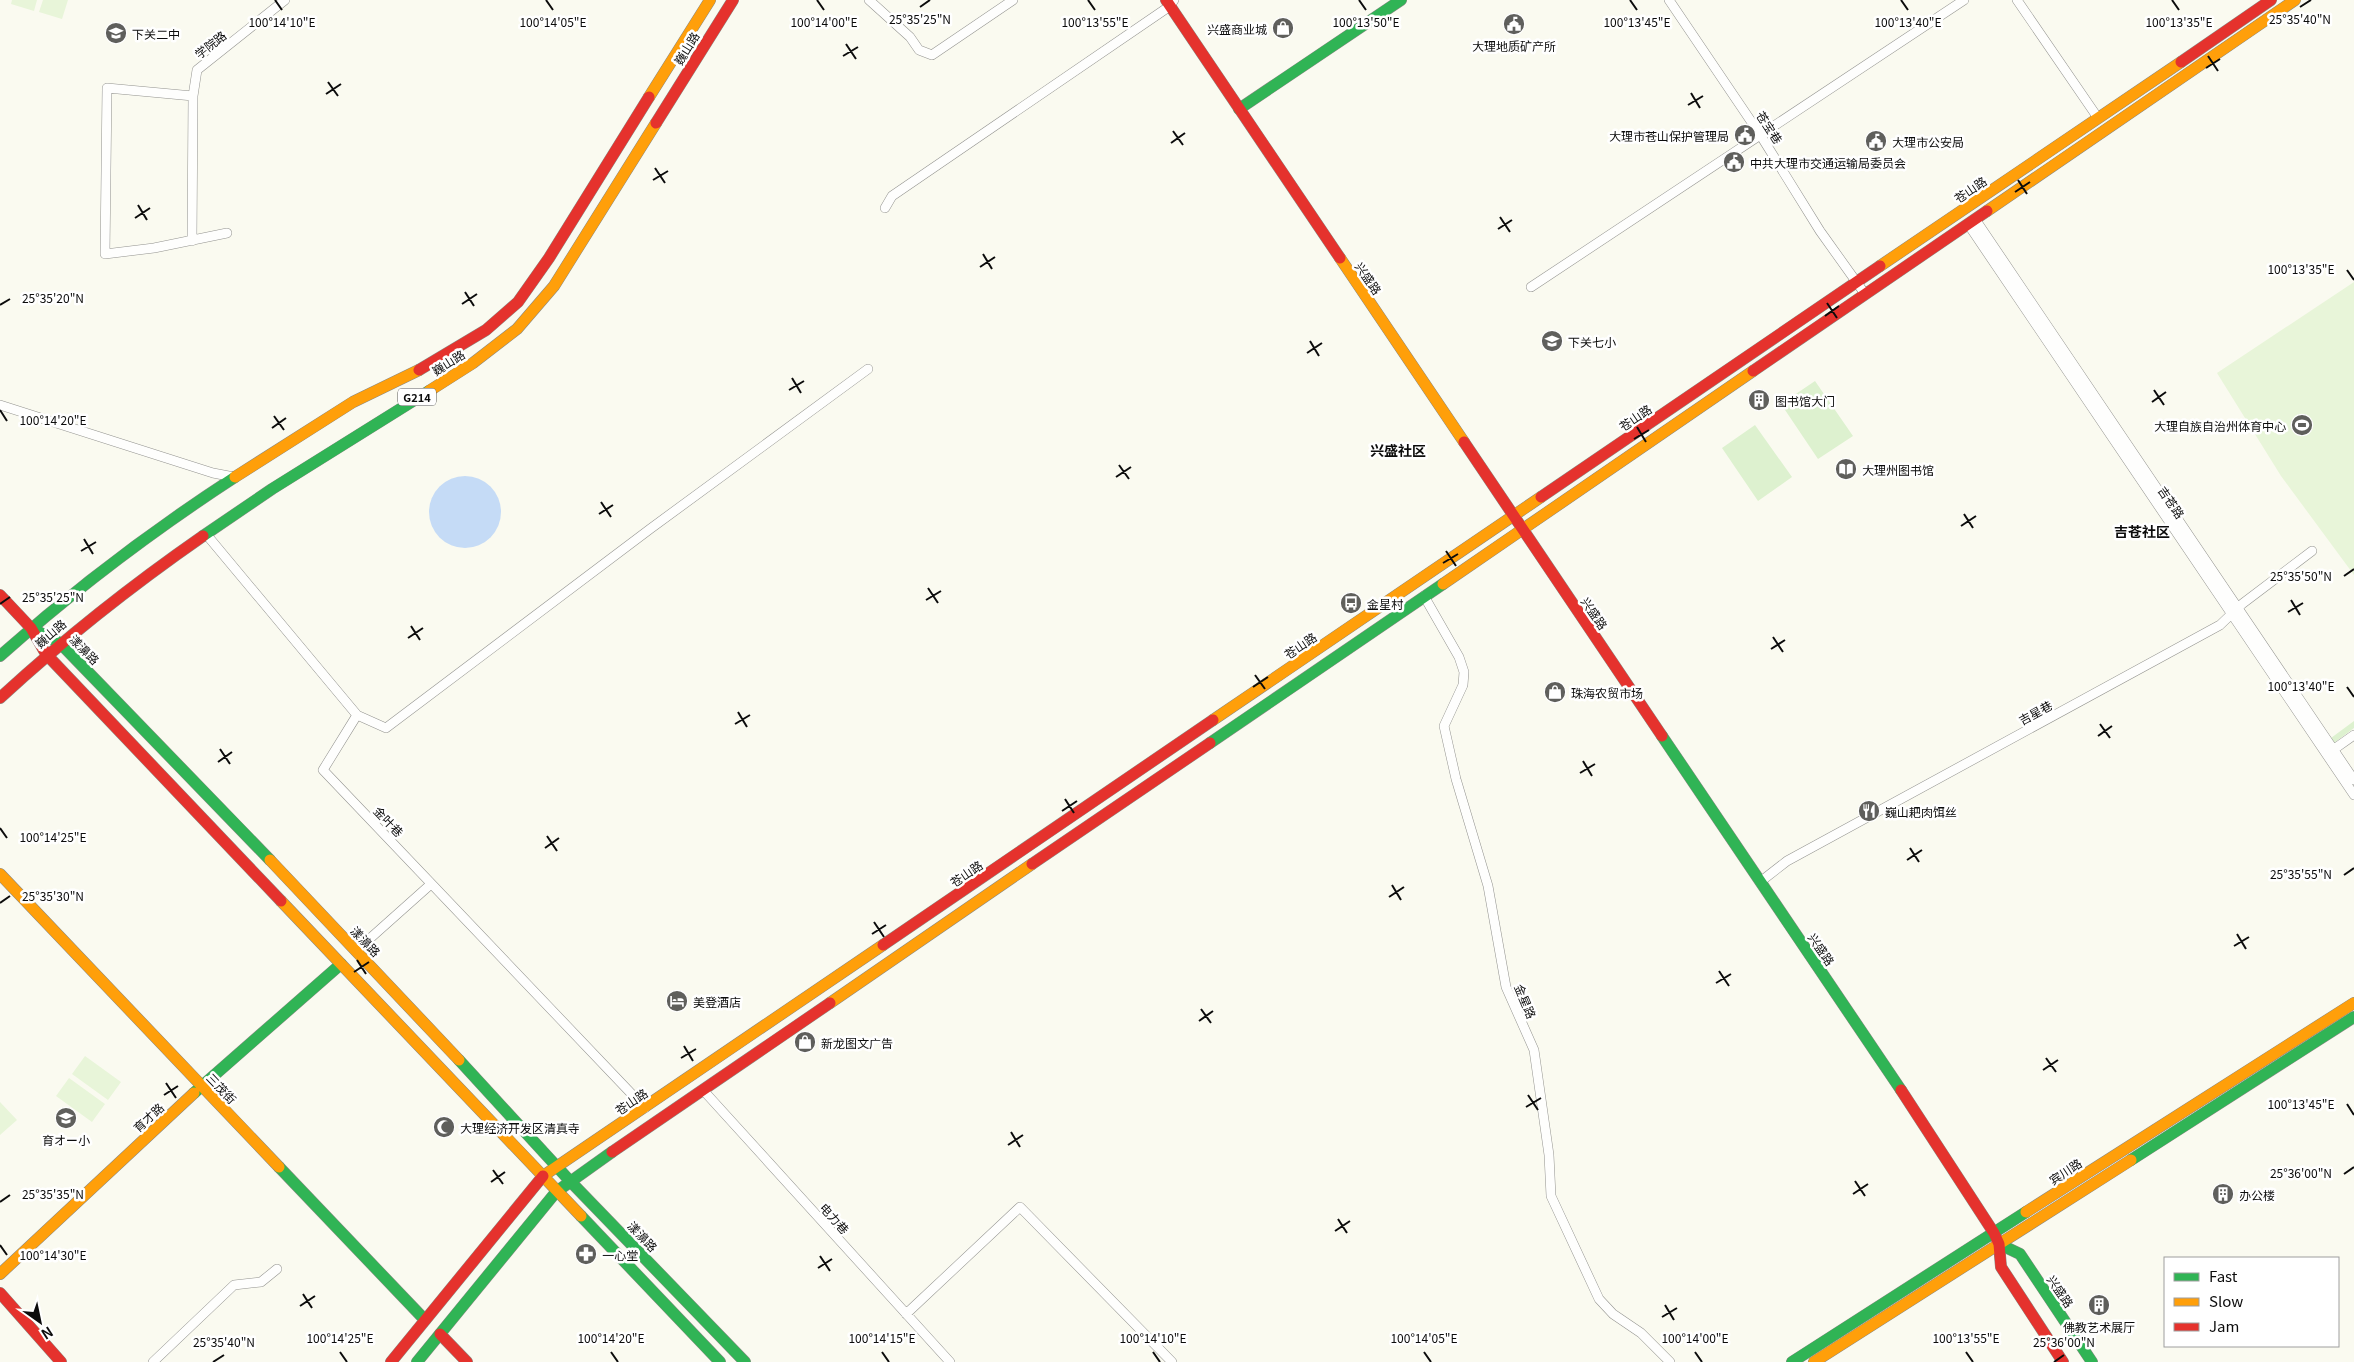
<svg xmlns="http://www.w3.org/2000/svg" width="2354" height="1362" font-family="Georgia,'Noto Sans SC','Noto Sans JP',serif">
<rect width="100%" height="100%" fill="#fafaf0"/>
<!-- green -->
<path fill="#ddf1cf" d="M1815,381L1853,436L1818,459L1781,404Z
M1755,425L1792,477L1758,501L1722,448Z
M2354,721V728L2334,743L2331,738Z"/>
<!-- pitch -->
<path fill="#e8f5d9" d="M12,0H37L34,11L11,4Z
M43,0H68L62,19L39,12Z
M2354,282V575L2281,476L2217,373Z
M85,1056L121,1082L108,1100L72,1074Z
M69,1078L105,1104L92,1122L56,1096Z
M0,1102L17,1120L0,1135Z"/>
<!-- water -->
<path fill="#c5dbf6" d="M429 512a36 36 0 1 1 72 0a36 36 0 1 1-72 0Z"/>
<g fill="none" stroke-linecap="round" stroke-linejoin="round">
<!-- street casing -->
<g stroke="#93938f" stroke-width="10">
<path id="street" d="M869,0L910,37L919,50L932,55L1013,0
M1669,0L1761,136L1820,231L1865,294
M2017,0L2098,118
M193,96L107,88L105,254L154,248L227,233
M885,208L892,196L1170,6L1174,0
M1975,219L2354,780
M1968,224L2354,795
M192,241L193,96L197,70L285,0
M1531,287L1964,0
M0,405L213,473L234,477
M206,534L357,715L323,770L645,1108
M1424,596L1459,657L1464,672L1463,685L1444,726L1456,779L1488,886L1506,987L1534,1050L1549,1155L1551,1196L1599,1299L1613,1314L1641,1333L1670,1362
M357,715L386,728L650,529L868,369
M2330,752L2354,735
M1760,882L1787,861L2220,625L2242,604L2312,551
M357,950L431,884
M703,1090L950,1362
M906,1314L1020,1207L1172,1362
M153,1362L234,1285L261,1282L277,1269"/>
</g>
<!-- fast casing -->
<g stroke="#8a8a85" stroke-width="12">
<path id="fast" d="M1239,109L1401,0
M203,536L272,489L429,391
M31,628L60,643L270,860
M0,656C74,590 152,531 235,477
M1662,736L1901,1090
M1210,743L1443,584
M459,1060L570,1181L745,1362
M194,1093L341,964
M2131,1160L2354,1017
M279,1167L425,1320
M581,1216L720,1362
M1999,1244L2020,1254L2092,1362
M417,1362L556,1192L612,1152
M1792,1362L2026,1212"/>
</g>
<!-- slow casing -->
<g stroke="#8a8a85" stroke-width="12">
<path id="slow" d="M649,97L710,0
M1987,211L2295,0
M1340,258L1464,442
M1880,266L2181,62
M429,391L473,363L517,329L554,286L656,123
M235,477L353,402L419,370
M1443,584L1753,371
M1213,720L1541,497
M270,860L459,1060
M0,874L279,1167
M281,901L581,1216
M830,1003L1032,864
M543,1176L883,945
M2026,1212L2354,1003
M0,1274L194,1093
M1814,1362L2131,1160"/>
</g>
<!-- jam casing -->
<g stroke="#8a8a85" stroke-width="12">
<path id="jam" d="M1166,0L1340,258
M2181,62L2271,0
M656,123L733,0
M419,370L486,330L518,302L549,258L649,97
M1753,371L1987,211
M1464,442L1662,736
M1541,497L1880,266
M0,595L31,628L46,654L281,901
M0,698C64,639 131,586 203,536
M1032,864L1210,743
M883,945L1213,720
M1901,1090L1994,1233L1999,1244L2001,1267L2063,1362
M612,1152L830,1003
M0,1293L61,1362
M440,1334L467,1362
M391,1362L543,1176"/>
</g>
<!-- street -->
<use href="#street" stroke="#fefefd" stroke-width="9"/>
<!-- fast -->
<use href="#fast" stroke="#30b455" stroke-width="11"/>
<!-- slow -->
<use href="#slow" stroke="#ff9f0a" stroke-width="11"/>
<!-- jam -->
<use href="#jam" stroke="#e5322d" stroke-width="11"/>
</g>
<!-- ticks -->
<path fill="none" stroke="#0c0c0c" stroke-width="2" d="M275,0L282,10M546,0L553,10M817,0L824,10M1088,0L1095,10M1359,0L1366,10M1630,0L1637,10M1901,0L1908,10M2172,0L2179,10M920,7L930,0M2300,7L2311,0M846,44L856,59M843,56L858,47M2208,56L2218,71M2206,68L2220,59M328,82L338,96M1691,93L1700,108M326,94L341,84M1688,105L1703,96M1173,131L1183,145M1171,143L1185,133M655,168L665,183M653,180L668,171M2018,180L2027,194M2015,192L2030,182M138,205L147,220M1500,217L1510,232M135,218L150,208M1498,229L1512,220M983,254L992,269M980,267L995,257M2347,270L2354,280M465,292L474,306M1827,303L1837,318M462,304L477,294M0,305L10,299M1825,316L1839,306M1310,341L1319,356M1307,353L1322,343M792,378L801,393M789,390L804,381M2154,390L2164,405M2152,402L2166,392M0,410L7,421M274,416L284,430M1637,427L1646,442M272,428L286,418M1634,439L1649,430M1119,465L1129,479M1116,477L1131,467M601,502L611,517M599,514L613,505M1964,514L1973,528M1961,526L1976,516M84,539L93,554M81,551L96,542M1446,551L1456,566M1443,563L1458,554M2344,576L2354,569M928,588L938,603M926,600L941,591M2291,600L2300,615M0,604L10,597M2288,612L2303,603M411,626L420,640M1773,637L1783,652M408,638L423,628M1771,649L1785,640M1255,675L1265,689M1253,687L1268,677M2347,687L2354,697M738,712L747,727M735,724L750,715M2100,724L2110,738M2098,736L2112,726M220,749L230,764M1583,761L1592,776M218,762L232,752M1580,773L1595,764M1065,799L1074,813M1062,811L1077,801M0,828L7,838M547,836L557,851M545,848L559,838M1910,848L1919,862M1907,860L1922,850M2344,875L2354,868M1392,885L1401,900M1389,897L1404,887M0,903L10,896M874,922L884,937M872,934L886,925M2237,934L2246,949M2234,946L2249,937M357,960L366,974M1719,971L1729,986M354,972L369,962M1716,983L1731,974M1201,1009L1211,1023M1199,1021L1213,1011M684,1046L693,1061M681,1058L696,1049M2046,1058L2056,1072M2043,1070L2058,1060M166,1083L176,1098M164,1095L178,1086M1528,1095L1538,1110M2347,1104L2354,1115M1526,1107L1541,1098M1011,1132L1020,1147M1008,1145L1023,1135M493,1170L503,1184M2344,1174L2354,1167M1855,1181L1865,1196M491,1182L505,1172M1853,1194L1868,1184M0,1202L10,1195M1338,1219L1347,1233M1335,1231L1350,1221M0,1245L7,1255M820,1256L830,1271M818,1268L832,1259M303,1294L312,1308M1665,1305L1674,1320M300,1306L315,1296M1662,1317L1677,1308M340,1352L347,1362M611,1352L618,1362M882,1352L889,1362M1153,1352L1160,1362M1424,1352L1431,1362M1695,1352L1702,1362M1966,1352L1973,1362M213,1362L224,1355M2054,1362L2064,1355"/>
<!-- icons -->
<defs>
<g id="civic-disc" transform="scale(1.125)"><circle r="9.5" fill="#5f5f5c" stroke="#fff"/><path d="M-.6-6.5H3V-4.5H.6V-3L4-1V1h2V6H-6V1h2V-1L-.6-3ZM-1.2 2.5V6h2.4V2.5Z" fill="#fff"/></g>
<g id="shop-disc" transform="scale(1.125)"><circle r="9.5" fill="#5f5f5c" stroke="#fff"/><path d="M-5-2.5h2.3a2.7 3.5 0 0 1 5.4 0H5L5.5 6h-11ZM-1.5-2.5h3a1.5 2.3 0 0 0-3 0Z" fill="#fff"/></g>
<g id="school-disc" transform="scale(1.125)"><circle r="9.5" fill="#5f5f5c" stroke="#fff"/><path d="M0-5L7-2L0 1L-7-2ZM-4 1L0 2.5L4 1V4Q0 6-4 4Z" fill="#fff"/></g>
<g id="building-disc" transform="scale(1.125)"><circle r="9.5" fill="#5f5f5c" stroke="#fff"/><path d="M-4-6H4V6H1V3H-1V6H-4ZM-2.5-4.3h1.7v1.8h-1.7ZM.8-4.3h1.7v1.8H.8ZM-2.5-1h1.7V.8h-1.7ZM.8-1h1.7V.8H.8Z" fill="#fff"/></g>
<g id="stadium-disc" transform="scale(1.125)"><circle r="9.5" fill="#5f5f5c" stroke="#fff"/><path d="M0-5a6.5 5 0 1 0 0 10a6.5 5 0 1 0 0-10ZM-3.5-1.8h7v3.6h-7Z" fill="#fff"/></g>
<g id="library-disc" transform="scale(1.125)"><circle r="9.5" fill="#5f5f5c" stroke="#fff"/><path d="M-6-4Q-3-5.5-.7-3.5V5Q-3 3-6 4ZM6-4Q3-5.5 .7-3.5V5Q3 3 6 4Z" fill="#fff"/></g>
<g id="bus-disc" transform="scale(1.125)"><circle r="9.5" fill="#5f5f5c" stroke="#fff"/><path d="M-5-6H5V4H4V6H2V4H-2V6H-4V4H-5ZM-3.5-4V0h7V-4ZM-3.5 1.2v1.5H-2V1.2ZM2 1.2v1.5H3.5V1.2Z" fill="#fff"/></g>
<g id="restaurant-disc" transform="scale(1.125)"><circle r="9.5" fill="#5f5f5c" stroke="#fff"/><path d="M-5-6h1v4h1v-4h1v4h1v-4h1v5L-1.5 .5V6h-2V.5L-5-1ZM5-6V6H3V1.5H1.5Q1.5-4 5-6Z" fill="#fff"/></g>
<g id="hotel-disc" transform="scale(1.125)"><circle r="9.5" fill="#5f5f5c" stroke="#fff"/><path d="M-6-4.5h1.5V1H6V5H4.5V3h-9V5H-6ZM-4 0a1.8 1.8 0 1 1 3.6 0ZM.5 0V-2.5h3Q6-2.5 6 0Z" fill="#fff"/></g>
<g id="mosque-disc" transform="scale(1.125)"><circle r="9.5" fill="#5f5f5c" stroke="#fff"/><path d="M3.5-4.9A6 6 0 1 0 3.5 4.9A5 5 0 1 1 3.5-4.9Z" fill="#fff"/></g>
<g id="pharmacy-disc" transform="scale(1.125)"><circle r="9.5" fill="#5f5f5c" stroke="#fff"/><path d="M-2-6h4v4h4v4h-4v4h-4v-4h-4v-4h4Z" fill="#fff"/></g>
</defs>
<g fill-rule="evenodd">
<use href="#civic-disc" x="1514" y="24"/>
<use href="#shop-disc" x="1283" y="28"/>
<use href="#school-disc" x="116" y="33"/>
<use href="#civic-disc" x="1745" y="135"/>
<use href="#civic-disc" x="1876" y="141"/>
<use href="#civic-disc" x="1734" y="162"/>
<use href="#school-disc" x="1552" y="341"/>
<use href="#building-disc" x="1759" y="400"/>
<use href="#stadium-disc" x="2302" y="425"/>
<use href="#library-disc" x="1846" y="469"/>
<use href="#bus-disc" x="1351" y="603"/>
<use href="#shop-disc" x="1555" y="692"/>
<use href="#restaurant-disc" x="1869" y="811"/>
<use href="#hotel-disc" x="677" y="1001"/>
<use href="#shop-disc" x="805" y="1042"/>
<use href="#school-disc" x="66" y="1118"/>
<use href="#mosque-disc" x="444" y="1127"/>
<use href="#building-disc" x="2223" y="1194"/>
<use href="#pharmacy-disc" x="586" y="1254"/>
<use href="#building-disc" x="2099" y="1305"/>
</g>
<g text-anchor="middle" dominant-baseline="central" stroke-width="5" stroke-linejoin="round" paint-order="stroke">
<!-- shield labels -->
<rect fill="#fff" stroke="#555" stroke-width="1" x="398" y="388.5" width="38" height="17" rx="4"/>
<g font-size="11" font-weight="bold" fill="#0c0c0c">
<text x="417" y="397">G214</text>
</g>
<!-- poi labels -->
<g font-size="12" fill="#0c0c0c" stroke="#fff" text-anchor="start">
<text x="1267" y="28" text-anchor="end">兴盛商业城</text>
<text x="132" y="33">下关二中</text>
<text x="1514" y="45" text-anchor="middle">大理地质矿产所</text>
<text x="1729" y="135" text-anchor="end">大理市苍山保护管理局</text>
<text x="1892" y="141">大理市公安局</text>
<text x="1750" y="162">中共大理市交通运输局委员会</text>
<text x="1568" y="341">下关七小</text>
<text x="1775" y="400">图书馆大门</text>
<text x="2286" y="425" text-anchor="end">大理自族自治州体育中心</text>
<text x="1862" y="469">大理州图书馆</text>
<text x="1367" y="603">金星村</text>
<text x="1571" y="692">珠海农贸市场</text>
<text x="1885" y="811">巍山耙肉饵丝</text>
<text x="693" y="1001">美登酒店</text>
<text x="821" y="1042">新龙图文广告</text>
<text x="460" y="1127">大理经济开发区清真寺</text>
<text x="66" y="1139" text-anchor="middle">育オー小</text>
<text x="2239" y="1194">办公楼</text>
<text x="602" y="1254">一心堂</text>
<text x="2099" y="1326" text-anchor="middle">佛教艺术展厅</text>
</g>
<!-- street labels -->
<g font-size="12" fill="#0c0c0c" stroke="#fff">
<text transform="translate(210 44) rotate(-38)">学院路</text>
<text transform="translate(686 48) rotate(-58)">巍山路</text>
<text transform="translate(1770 127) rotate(57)">苍宝巷</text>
<text transform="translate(1970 189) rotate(-34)">苍山路</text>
<text transform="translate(1369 278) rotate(56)">兴盛路</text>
<text transform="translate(448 362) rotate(-32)">巍山路</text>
<text transform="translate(1635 417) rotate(-34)">苍山路</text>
<text transform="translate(2172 502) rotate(56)">吉苍路</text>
<text transform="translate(1595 613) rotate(56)">兴盛路</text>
<text transform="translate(50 633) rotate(-41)">巍山路</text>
<text transform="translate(1300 645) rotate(-34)">苍山路</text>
<text transform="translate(85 649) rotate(45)">漾濞路</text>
<text transform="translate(2035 712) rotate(-29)">吉星巷</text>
<text transform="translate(389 821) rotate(46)">金叶巷</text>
<text transform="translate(966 873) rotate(-34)">苍山路</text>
<text transform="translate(366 941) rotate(46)">漾濞路</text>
<text transform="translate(1822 949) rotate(56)">兴盛路</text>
<text transform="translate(1526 1001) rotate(67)">金星路</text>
<text transform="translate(222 1088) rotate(46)">三茂街</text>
<text transform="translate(631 1101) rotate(-34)">苍山路</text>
<text transform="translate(148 1117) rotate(-43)">育才路</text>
<text transform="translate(2065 1171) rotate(-33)">宾川路</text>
<text transform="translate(835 1218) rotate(48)">电力巷</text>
<text transform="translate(643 1236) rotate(46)">漾濞路</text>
<text transform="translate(2061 1291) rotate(56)">兴盛路</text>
</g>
<!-- neighbourhood labels -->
<g font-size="14" font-weight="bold" fill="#0c0c0c" stroke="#fff">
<text x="1398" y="450">兴盛社区</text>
<text x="2142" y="531">吉苍社区</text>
</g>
</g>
<g font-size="12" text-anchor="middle" fill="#0c0c0c" stroke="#fff" stroke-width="5" stroke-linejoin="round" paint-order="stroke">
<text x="920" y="24">25°35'25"N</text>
<text x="2300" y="24">25°35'40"N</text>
<text x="282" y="27">100°14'10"E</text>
<text x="553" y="27">100°14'05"E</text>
<text x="824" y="27">100°14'00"E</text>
<text x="1095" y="27">100°13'55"E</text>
<text x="1366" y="27">100°13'50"E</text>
<text x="1637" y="27">100°13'45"E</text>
<text x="1908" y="27">100°13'40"E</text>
<text x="2179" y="27">100°13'35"E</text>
<text x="2301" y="274">100°13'35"E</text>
<text x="53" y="303">25°35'20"N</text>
<text x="53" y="425">100°14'20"E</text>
<text x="2301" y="581">25°35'50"N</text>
<text x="53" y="602">25°35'25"N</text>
<text x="2301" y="691">100°13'40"E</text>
<text x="53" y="842">100°14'25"E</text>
<text x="2301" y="879">25°35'55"N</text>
<text x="53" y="901">25°35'30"N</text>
<text x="2301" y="1109">100°13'45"E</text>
<text x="2301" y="1178">25°36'00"N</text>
<text x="53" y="1199">25°35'35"N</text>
<text x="53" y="1260">100°14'30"E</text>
<text x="340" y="1343">100°14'25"E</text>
<text x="611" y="1343">100°14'20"E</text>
<text x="882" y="1343">100°14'15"E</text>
<text x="1153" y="1343">100°14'10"E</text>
<text x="1424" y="1343">100°14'05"E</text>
<text x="1695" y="1343">100°14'00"E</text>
<text x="1966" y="1343">100°13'55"E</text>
<text x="224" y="1347">25°35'40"N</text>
<text x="2064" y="1347">25°36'00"N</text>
</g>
<!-- legend -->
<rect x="2164" y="1257" width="175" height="90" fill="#ffffff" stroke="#9e9e9e"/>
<rect x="2174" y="1273" width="25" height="8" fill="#30b455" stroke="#9e9e9e"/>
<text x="2209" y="1282" font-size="15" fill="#0c0c0c">Fast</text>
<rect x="2174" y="1298" width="25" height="8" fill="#ff9f0a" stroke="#9e9e9e"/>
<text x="2209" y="1307" font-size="15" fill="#0c0c0c">Slow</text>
<rect x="2174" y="1323" width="25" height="8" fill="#e5322d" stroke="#9e9e9e"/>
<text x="2209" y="1332" font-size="15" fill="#0c0c0c">Jam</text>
<!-- north arrow -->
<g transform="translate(40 1322) rotate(147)" stroke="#ffffff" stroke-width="4" paint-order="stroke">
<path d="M0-4L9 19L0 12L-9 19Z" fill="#0c0c0c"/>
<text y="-8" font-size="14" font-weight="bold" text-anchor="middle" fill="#0c0c0c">N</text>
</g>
</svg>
